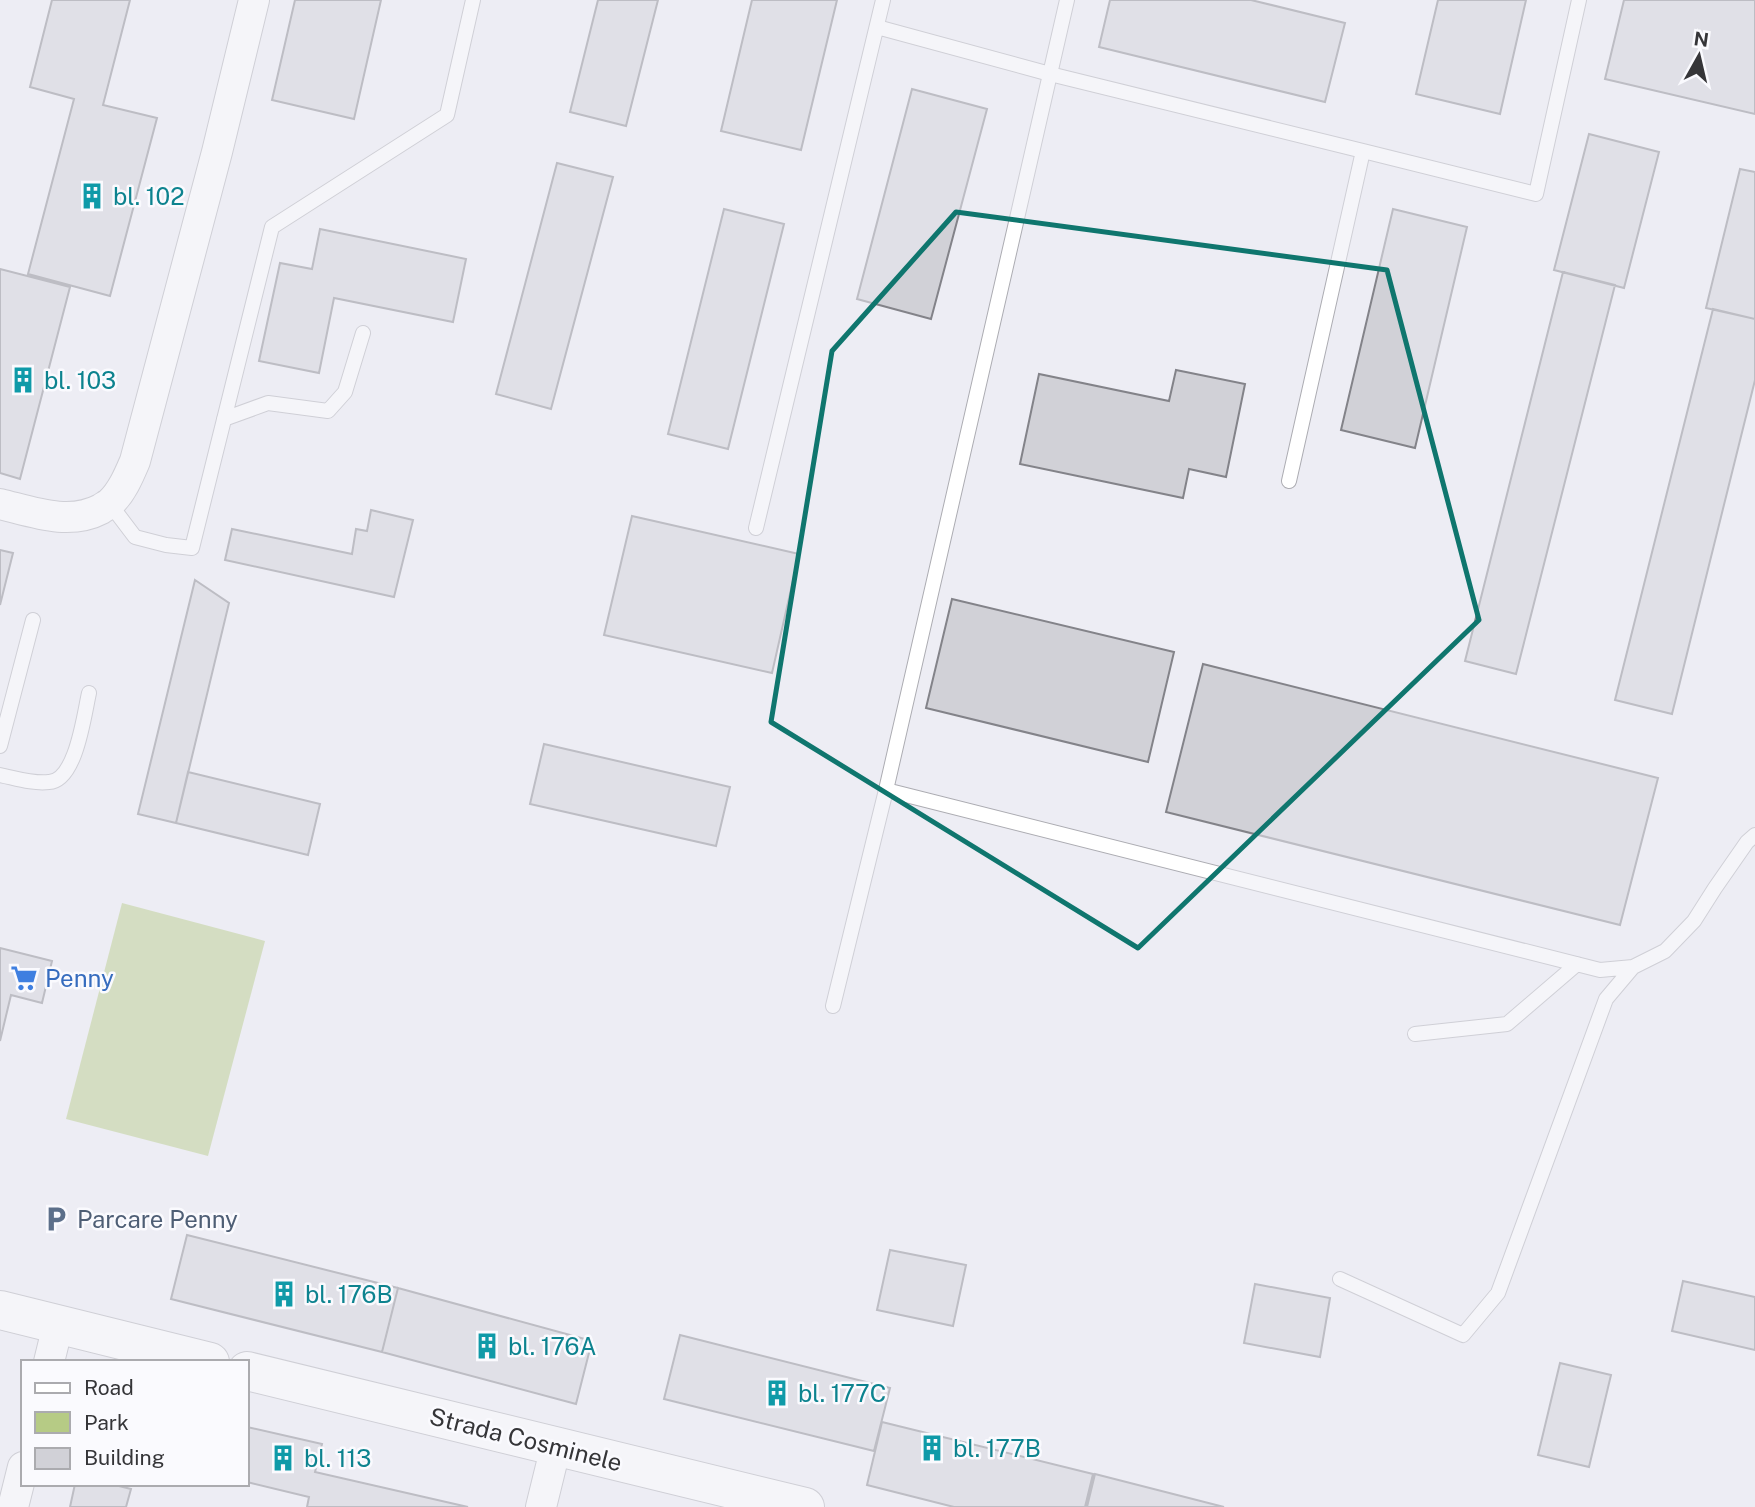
<svg xmlns="http://www.w3.org/2000/svg" width="1755" height="1507" font-family="'Public Sans',sans-serif">
<rect width="100%" height="100%" fill="#ededf4"/>
<!-- green -->
<path fill="#b6cb85" d="M122,903L265,941L208,1156L66,1119Z"/>
<!-- building -->
<path fill="#d1d1d7" stroke="#838389" stroke-width="2" d="M52,0H130L103,105L157,118L110,296L28,274L74,99L30,87Z
M295,0H381L354,119L272,100Z
M598,0H658L626,126L570,112Z
M752,0H837L801,150L721,131Z
M1110,0H1251L1345,23L1325,102L1099,47Z
M1438,0H1526L1500,114L1416,94Z
M1624,0H1755V114L1605,79Z
M912,89L987,109L931,319L857,299Z
M1589,134L1659,152L1624,288L1554,270Z
M557,163L613,177L551,409L496,394Z
M1740,169L1755,172V319L1706,308Z
M724,209L784,224L728,449L668,434Z
M1393,209L1467,227L1415,448L1341,430Z
M320,229L466,259L453,322L334,298L319,373L259,361L280,263L312,269Z
M0,269L70,287L20,479L0,473Z
M1563,272L1615,285L1516,674L1465,661Z
M1713,309L1755,319V380L1672,714L1615,700Z
M1176,370L1245,384L1226,477L1189,469L1183,498L1020,464L1039,374L1169,401Z
M371,510L413,520L394,597L225,560L232,529L352,554L356,529L367,531Z
M632,516L799,554L772,673L604,635Z
M0,550L13,553L0,605Z
M195,580L229,603L176,823L138,814Z
M952,599L1174,652L1148,762L926,708Z
M1203,664L1658,778L1620,925L1166,812Z
M544,744L730,787L716,846L530,804Z
M188,772L320,804L308,855L176,823Z
M0,948L52,961L42,1003L11,995L0,1041Z
M187,1235L398,1288L382,1352L171,1299Z
M890,1250L966,1265L953,1326L877,1310Z
M1683,1281L1755,1297V1350L1672,1331Z
M1255,1284L1330,1298L1320,1357L1244,1343Z
M398,1288L592,1341L576,1404L382,1352Z
M680,1335L890,1388L874,1451L664,1399Z
M1560,1363L1611,1375L1589,1467L1538,1455Z
M882,1422L1093,1474L1085,1507H954L867,1485Z
M247,1427L322,1444L315,1472L468,1507H307L309,1497L247,1482Z
M1095,1474L1224,1507H1087Z
M75,1484H111L131,1489L126,1507H70Z"/>
<g fill="none" stroke-linecap="round" stroke-linejoin="round">
<!-- lane casing -->
<g stroke="#acacb2" stroke-width="16">
<path id="lane" d="M877,27L1050,74L1363,151L1289,481
M1363,151L1536,194L1579,0
M224,419L268,403L328,411L345,392L363,333
M110,504L135,537L166,545L192,548L272,227L447,115L473,0
M756,528L883,0
M0,746L33,620
M0,775C15,778 33,784 49,782C76,781 84,715 89,693
M886,790L1600,970L1633,967L1665,951L1694,921L1715,888L1747,842L1755,835
M833,1006L886,790L1067,0
M1415,1034L1507,1024L1577,964
M1340,1279L1463,1335L1498,1293L1606,999L1633,967"/>
</g>
<!-- street casing -->
<g stroke="#acacb2" stroke-width="32">
<path id="street" d="M0,504C33,512 69,526 101,509C102,508 109,504 110,503C122,492 129,475 135,461L217,152L254,0
M49,1362L58,1325
M13,1507L23,1467
M541,1507L556,1446"/>
</g>
<!-- secondary casing -->
<g stroke="#acacb2" stroke-width="40">
<path id="secondary" d="M0,1310L210,1362
M247,1371L805,1507"/>
</g>
<!-- lane -->
<use href="#lane" stroke="#fff" stroke-width="14"/>
<!-- street -->
<use href="#street" stroke="#fff" stroke-width="30"/>
<!-- secondary -->
<use href="#secondary" stroke="#fff" stroke-width="38"/>
</g>
<!-- marked area -->
<path d="M0 0H1755V1507H0ZM956,212L1387,270L1479,620L1138,948L771,722L832,351Z" fill="#ededf4" fill-opacity=".55" fill-rule="evenodd"/>
<path fill="none" stroke="#0f766e" stroke-width="5" stroke-linejoin="round" d="M956,212L1387,270L1479,620L1138,948L771,722L832,351Z"/>
<!-- icons -->
<defs>
<g id="building-bare" transform="scale(2.1)"><path d="M-4-6H4V6H1V3H-1V6H-4ZM-2.5-4.3h1.7v1.8h-1.7ZM.8-4.3h1.7v1.8H.8ZM-2.5-1h1.7V.8h-1.7ZM.8-1h1.7V.8H.8Z" fill="#0f9aa8" stroke="#fafafe" stroke-width="2.5" paint-order="stroke"/></g>
<g id="supermarket-bare" transform="scale(2.1)"><path d="M-6-5.5h2.5l.6 2H6L4.5 2H-2.5L-4.4-4H-6ZM-1.5 3.2a1.3 1.3 0 1 0 .1 0ZM3 3.2a1.3 1.3 0 1 0 .1 0Z" fill="#3f7fe0" stroke="#fafafe" stroke-width="2.5" paint-order="stroke"/></g>
<g id="parking-bare" transform="scale(2.1)"><path d="M-3.5-5.5H1a3.5 3.5 0 0 1 0 7H-1V5.5H-3.5ZM-1-3.4V-.6H.8a1.4 1.4 0 0 0 0-2.8Z" fill="#5c6f8a" stroke="#fafafe" stroke-width="2.5" paint-order="stroke"/></g>
</defs>
<g fill-rule="evenodd">
<use href="#building-bare" x="92" y="196"/>
<use href="#building-bare" x="23" y="380"/>
<use href="#supermarket-bare" x="24" y="978"/>
<use href="#parking-bare" x="56" y="1219"/>
<use href="#building-bare" x="284" y="1294"/>
<use href="#building-bare" x="487" y="1346"/>
<use href="#building-bare" x="777" y="1393"/>
<use href="#building-bare" x="932" y="1448"/>
<use href="#building-bare" x="283" y="1458"/>
</g>
<g text-anchor="middle" dominant-baseline="central" stroke-width="5" stroke-linejoin="round" paint-order="stroke">
<!-- culture labels -->
<g font-size="24" fill="#0d838f" stroke="#fafafe" text-anchor="start">
<text x="113" y="196">bl. 102</text>
<text x="44" y="380">bl. 103</text>
<text x="305" y="1294">bl. 176B</text>
<text x="508" y="1346">bl. 176A</text>
<text x="798" y="1393">bl. 177C</text>
<text x="953" y="1448">bl. 177B</text>
<text x="304" y="1458">bl. 113</text>
</g>
<!-- shop labels -->
<g font-size="24" fill="#366cbe" stroke="#fafafe" text-anchor="start">
<text x="45" y="978">Penny</text>
</g>
<!-- service labels -->
<g font-size="24" fill="#4e5e75" stroke="#fafafe" text-anchor="start">
<text x="77" y="1219">Parcare Penny</text>
</g>
<!-- street labels -->
<g font-size="24" fill="#353538" stroke="#fafafe">
<text transform="translate(526 1439) rotate(14)">Strada Cosminele</text>
</g>
</g>
<!-- legend -->
<rect x="21" y="1360" width="228" height="126" fill="#fafafe" stroke="#ababaf" stroke-width="2"/>
<rect x="35" y="1383" width="35" height="10" fill="#ffffff" stroke="#ababaf" stroke-width="2"/>
<text x="84" y="1395" font-size="21" fill="#353538">Road</text>
<rect x="35" y="1412" width="35" height="21" fill="#b6cb85" stroke="#ababaf" stroke-width="2"/>
<text x="84" y="1430" font-size="21" fill="#353538">Park</text>
<rect x="35" y="1448" width="35" height="21" fill="#d1d1d7" stroke="#ababaf" stroke-width="2"/>
<text x="84" y="1465" font-size="21" fill="#353538">Building</text>
<!-- north arrow -->
<g transform="translate(1699 56) rotate(8)" stroke="#fafafe" stroke-width="5" paint-order="stroke">
<path d="M0-5L12 26L0 18L-12 26Z" fill="#353538"/>
<text y="-10" font-size="19" font-weight="bold" text-anchor="middle" fill="#353538">N</text>
</g>
</svg>
